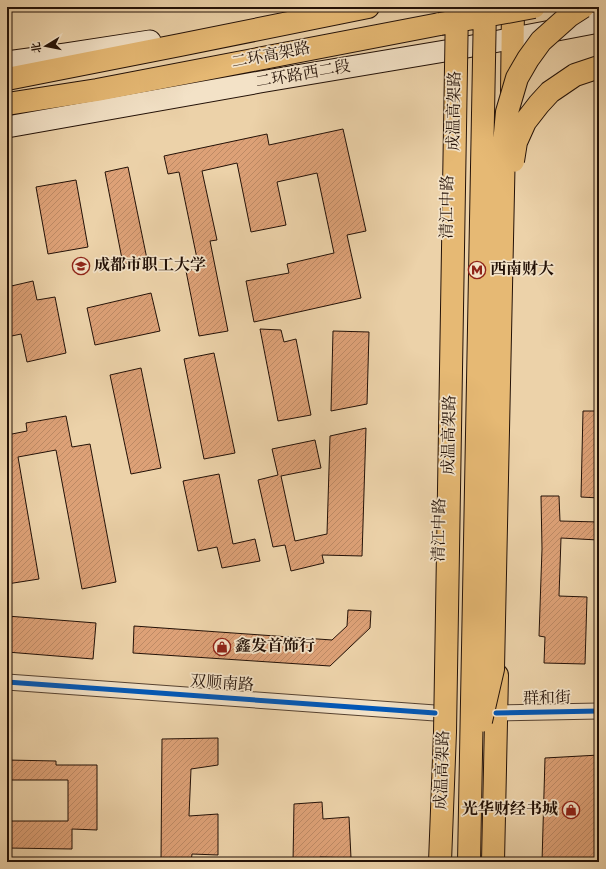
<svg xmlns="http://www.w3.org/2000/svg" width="606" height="869" font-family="'Old Standard TT','Noto Serif SC',serif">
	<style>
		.building { fill: url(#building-hatch); stroke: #231107 }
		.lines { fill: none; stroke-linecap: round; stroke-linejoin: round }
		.minor-casing { stroke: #554130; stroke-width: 17 }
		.secondary-casing { stroke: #231107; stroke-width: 23 }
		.primary-casing { stroke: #231107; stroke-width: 24 }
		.trunk-casing { stroke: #231107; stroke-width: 24 }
		.minor { stroke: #f3e2c7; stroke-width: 15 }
		.secondary { stroke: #f3e2c7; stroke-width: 21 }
		.primary { stroke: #e6b974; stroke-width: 22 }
		.trunk { stroke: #e6b974; stroke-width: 22 }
		.trunk-bridge-casing { stroke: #231107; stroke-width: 24; stroke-linecap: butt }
		.trunk-bridge { stroke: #e6b974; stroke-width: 22 }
		.cycleway-casing { stroke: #f3e2c7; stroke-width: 8 }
		.cycleway { stroke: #0057b8; stroke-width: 5 }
		.labels { text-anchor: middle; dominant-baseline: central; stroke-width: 3.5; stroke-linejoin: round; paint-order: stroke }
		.street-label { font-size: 16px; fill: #231107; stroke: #f3e2c7 }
		.poi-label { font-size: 16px; font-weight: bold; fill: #231107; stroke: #f3e2c7; text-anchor: start }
	</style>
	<defs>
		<pattern id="building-hatch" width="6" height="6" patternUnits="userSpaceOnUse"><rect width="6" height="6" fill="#dda177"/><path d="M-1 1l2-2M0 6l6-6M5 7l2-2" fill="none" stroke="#bd8a65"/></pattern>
	</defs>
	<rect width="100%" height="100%" fill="#ecd2a9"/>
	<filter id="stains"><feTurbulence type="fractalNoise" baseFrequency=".005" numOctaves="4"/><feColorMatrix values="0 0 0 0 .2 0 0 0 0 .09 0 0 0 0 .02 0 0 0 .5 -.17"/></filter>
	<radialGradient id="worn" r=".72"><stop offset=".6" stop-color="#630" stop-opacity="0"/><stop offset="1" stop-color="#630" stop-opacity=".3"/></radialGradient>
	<path class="building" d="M343,129L366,231L347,235L361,298L254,322L246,281L289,273L287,264L334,253L317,173L277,182L286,225L251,232L237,163L202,171L217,240L210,241L228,331L199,336L186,271L199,268L179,172L168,174L164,156L267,134L269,145Z
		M128,167L147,259L123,264L105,172Z
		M76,180L88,247L48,254L36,187Z
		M33,281L37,300L55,297L66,353L27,362L21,334L7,337V287Z
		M151,293L160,331L95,345L87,308Z
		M260,329L281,330L284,342L296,339L311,415L278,421Z
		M333,331L369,332L367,404L331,411Z
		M214,353L235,453L204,459L184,359Z
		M141,368L161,468L131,474L110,375Z
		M583,411H599V498L581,497Z
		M66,416L72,447L90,444L116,582L82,589L56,450L18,457L39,579L7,584V435L27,431L26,423Z
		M366,428L362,556L322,555L324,563L291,571L285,545L273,547L258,480L278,475L272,449L315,440L321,468L281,476L295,541L327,534L330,436Z
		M219,474L233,544L255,539L260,561L222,568L217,547L198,551L183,481Z
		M541,496H559L560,521L599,522L598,540L561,538L559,596L587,597L585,664L544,663L545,637L539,636L542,549Z
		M348,610L371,611L370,628L330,666L133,653L134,626L332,640L347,626Z
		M7,616L96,623L93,659L7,652Z
		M218,738V765L191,769L189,816L218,814V855L192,854L191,862H161L162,739Z
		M599,755V862H542L545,758Z
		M7,760L56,761V765H97V830L72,829V849L7,848V821H68V780H7Z
		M322,802L323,819L349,817L351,858L320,857V862H293L294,804Z"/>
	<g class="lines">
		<defs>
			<path id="minor" d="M7,682L435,713
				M496,713L599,711"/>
			<path id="secondary" d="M7,62L66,54L150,41
				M7,127L260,82L451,50L599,22"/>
			<path id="primary" d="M512,93L513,7
				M493,862L497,675"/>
			<path id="trunk" d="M7,79L180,45L368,7
				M7,104L97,90L440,24"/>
		</defs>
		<use href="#minor" class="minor-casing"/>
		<use href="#secondary" class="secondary-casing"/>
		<use href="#primary" class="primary-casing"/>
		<use href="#trunk" class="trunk-casing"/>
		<use href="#minor" class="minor"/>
		<use href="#secondary" class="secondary"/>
		<use href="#primary" class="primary"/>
		<use href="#trunk" class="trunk"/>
		<defs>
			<path id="trunk-bridge" d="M440,24L534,7
				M513,161L516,142L525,122L539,104L550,92L575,75L599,67
				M481,721L493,669L504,144L507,112L517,78L528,59L541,41L569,16L583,7
				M440,862L445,732L457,7
				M469,862L485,7"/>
		</defs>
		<use href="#trunk-bridge" class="trunk-bridge-casing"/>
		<use href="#trunk-bridge" class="trunk-bridge"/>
		<defs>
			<path id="cycleway" d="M7,682L435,713
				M496,713L599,711"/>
		</defs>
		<use href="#cycleway" class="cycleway-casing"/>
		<use href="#cycleway" class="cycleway"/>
	</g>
	<defs>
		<symbol id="university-ring" viewBox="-11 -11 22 22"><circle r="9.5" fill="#f3e2c7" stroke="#8f2418" stroke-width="1.5"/><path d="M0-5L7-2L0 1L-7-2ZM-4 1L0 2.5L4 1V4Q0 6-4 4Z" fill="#8f2418"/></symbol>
		<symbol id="metro-ring" viewBox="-11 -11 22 22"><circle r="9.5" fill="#f3e2c7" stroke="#8f2418" stroke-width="1.5"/><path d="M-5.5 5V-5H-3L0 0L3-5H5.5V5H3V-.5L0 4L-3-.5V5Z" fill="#8f2418"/></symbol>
		<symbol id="shop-ring" viewBox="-11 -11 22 22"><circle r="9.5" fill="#f3e2c7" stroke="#8f2418" stroke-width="1.5"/><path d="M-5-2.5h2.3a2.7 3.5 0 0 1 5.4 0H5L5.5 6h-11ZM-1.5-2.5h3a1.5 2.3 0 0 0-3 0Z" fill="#8f2418"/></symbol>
	</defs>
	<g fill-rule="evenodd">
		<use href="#university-ring" x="71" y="256" width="20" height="20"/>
		<use href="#metro-ring" x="467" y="260" width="20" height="20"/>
		<use href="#shop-ring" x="212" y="637" width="20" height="20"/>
		<use href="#shop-ring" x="561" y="800" width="20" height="20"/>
	</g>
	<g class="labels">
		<g class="street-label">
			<text transform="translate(271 56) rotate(-11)">二环高架路</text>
			<text transform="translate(303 75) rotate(-10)">二环路西二段</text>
			<text transform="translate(455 111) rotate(-89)">成温高架路</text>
			<text transform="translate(448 207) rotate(-89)">清江中路</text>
			<text transform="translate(450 435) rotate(-89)">成温高架路</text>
			<text transform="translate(440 530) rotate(-89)">清江中路</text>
			<text transform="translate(222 684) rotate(4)">双顺南路</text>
			<text transform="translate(547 699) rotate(-1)">群和街</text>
			<text transform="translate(443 770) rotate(-88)">成温高架路</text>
		</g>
		<g class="poi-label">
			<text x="94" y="266">成都市职工大学</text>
			<text x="490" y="270">西南财大</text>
			<text x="235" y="647">鑫发首饰行</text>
			<text x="558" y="810" text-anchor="end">光华财经书城</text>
		</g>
	</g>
	<rect width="606" height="869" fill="none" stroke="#ecd2a9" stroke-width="24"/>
	<rect x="8" y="8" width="590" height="853" fill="none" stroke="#231107" stroke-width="2"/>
	<rect x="12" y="12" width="582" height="845" fill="none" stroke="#231107"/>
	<g transform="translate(46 46) rotate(260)" stroke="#f3e2c7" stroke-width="3" paint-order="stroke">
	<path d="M0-3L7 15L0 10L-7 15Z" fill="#231107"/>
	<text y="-6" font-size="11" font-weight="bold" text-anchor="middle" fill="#231107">北</text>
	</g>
	<rect width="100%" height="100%" filter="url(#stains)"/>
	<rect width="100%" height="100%" fill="url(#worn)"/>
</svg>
